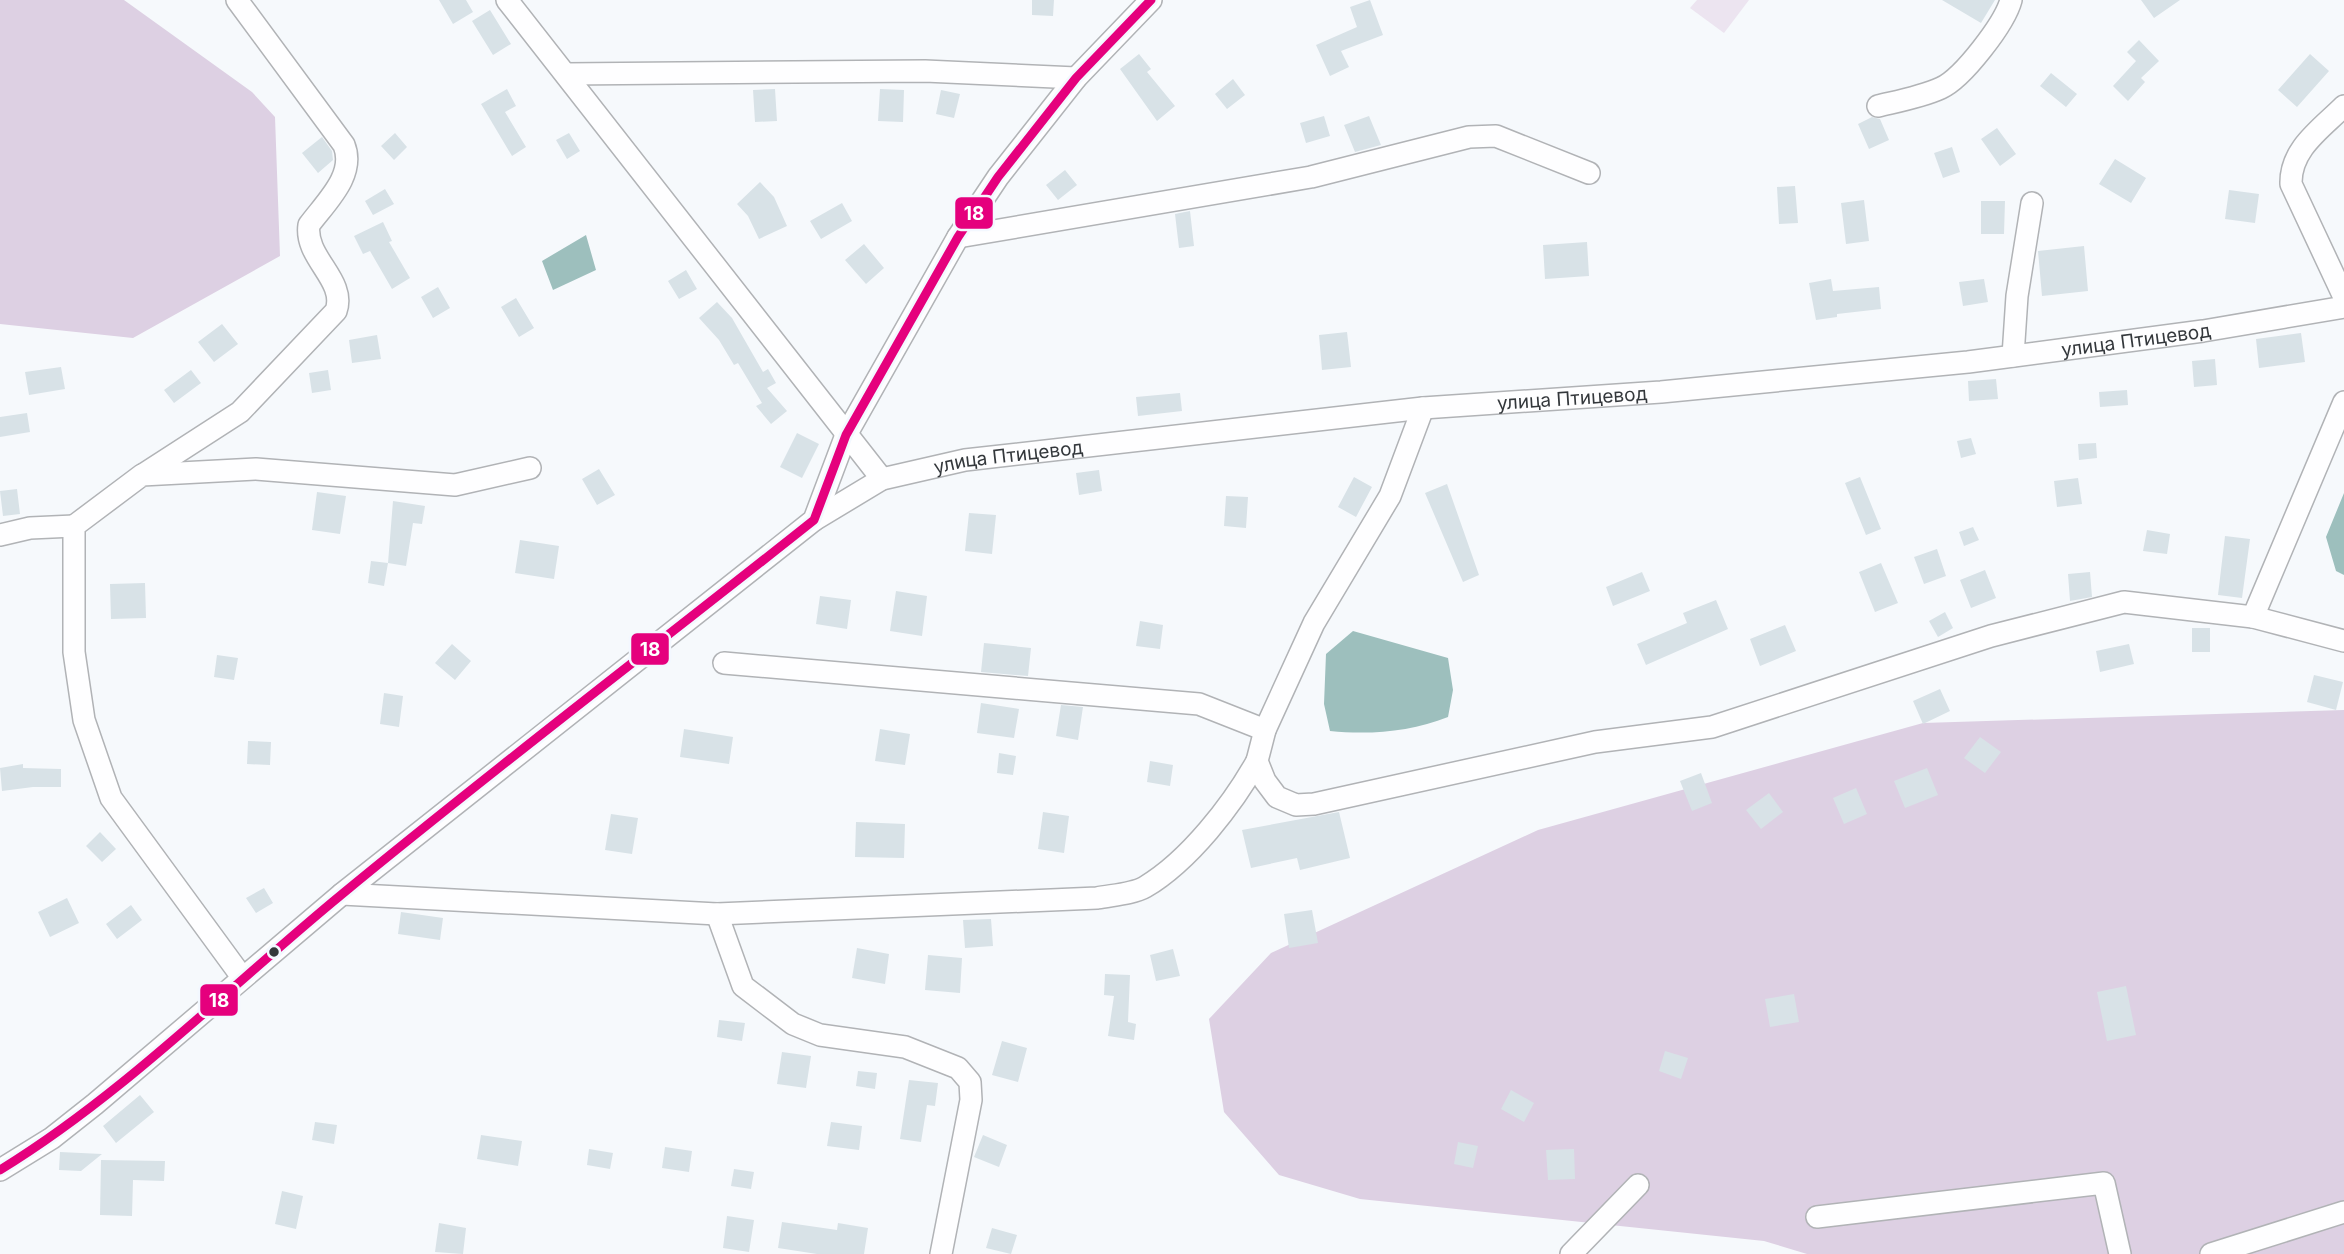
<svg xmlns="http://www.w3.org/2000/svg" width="2344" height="1254" font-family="Inter,sans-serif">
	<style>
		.green { fill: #ece4f0 }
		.forest { fill: #ddd0e3 }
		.water { fill: #9dbfbd }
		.building { fill: #d8e2e7 }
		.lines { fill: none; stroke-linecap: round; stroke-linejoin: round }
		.minor-casing { stroke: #b1b3b6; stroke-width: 24 }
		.minor { stroke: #fefeff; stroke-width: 21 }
		.bus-1-casing { stroke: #f3f8ff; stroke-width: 14 }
		.bus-1 { stroke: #e5007d; stroke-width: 9 }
		.bus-dot { fill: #34383c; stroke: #f3f8ff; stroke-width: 2.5 }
		.labels { text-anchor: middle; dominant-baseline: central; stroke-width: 6; stroke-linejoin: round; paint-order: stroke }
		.street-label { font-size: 19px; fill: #34383c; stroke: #f3f8ff }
		.line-badge { stroke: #f3f8ff; stroke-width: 2.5 }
		.badge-label { font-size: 19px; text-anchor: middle; font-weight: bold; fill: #fff }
	</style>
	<rect width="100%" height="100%" fill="#f6f9fc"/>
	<path class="green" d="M1697,0H1749L1724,33L1690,8Z"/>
	<path class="forest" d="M0,0H124L252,92L275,117L280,256L133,338L0,324Z
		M2344,710V1254H1807L1764,1241L1360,1199L1279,1175L1224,1112L1209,1019L1271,953L1538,830L1923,723Z"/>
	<path class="water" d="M586,235L596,270L553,290L542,261Z
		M2344,493V575L2336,571L2326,537Z
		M1353,631L1448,658L1453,690L1448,717C1411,732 1369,735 1330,731L1324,704L1326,654Z"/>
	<path class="building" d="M439,0H466L473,12L453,24Z
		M1032,0H1054L1053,16L1032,15Z
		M1370,0L1383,35L1341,51L1349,67L1330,76L1316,45L1357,27L1350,7Z
		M1942,0H1995L1981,23Z
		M2141,0H2180L2154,18Z
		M490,10L511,44L493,55L472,21Z
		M2139,40L2159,61L2141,78L2145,82L2128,101L2113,86L2136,61L2127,52Z
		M1139,54L1151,69L1147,72L1175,106L1157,121L1120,69Z
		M2310,54L2329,71L2297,107L2278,90Z
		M2051,73L2077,94L2066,107L2040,86Z
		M1233,79L1245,95L1227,109L1215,94Z
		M507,89L516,106L505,112L526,147L512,156L481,104Z
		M775,89L777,121L755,122L753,90Z
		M880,89L904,90L903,122L878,121Z
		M941,90L960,94L954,118L936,114Z
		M1324,116L1330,136L1306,143L1300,123Z
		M1369,116L1381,145L1355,152L1344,125Z
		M1872,117L1880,119L1889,140L1869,149L1858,124Z
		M1997,128L2016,154L2000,166L1981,139Z
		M395,133L407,147L394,160L381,146Z
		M569,133L580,151L567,159L556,140Z
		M322,137L332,151L333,160L318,173L302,153Z
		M1952,147L1960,172L1943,178L1934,153Z
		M2115,159L2146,178L2131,203L2099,184Z
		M1065,170L1077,185L1058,200L1046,185Z
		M760,182L774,197L787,226L759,239L748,216L737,204Z
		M1795,186L1798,223L1779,224L1777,187Z
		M385,189L394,204L373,215L365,201Z
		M2229,190L2259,194L2255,223L2225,219Z
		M1864,200L1869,241L1846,244L1841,203Z
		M1981,201H2005L2004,234H1981Z
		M842,203L852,221L821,239L810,221Z
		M1190,211L1194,246L1179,248L1175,214Z
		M383,222L392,241L389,242L410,278L392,289L370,251L363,254L354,236Z
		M1587,242L1589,276L1545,279L1543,245Z
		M864,244L884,268L866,284L845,260Z
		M2084,246L2088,291L2042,296L2038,251Z
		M686,270L697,289L679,299L668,281Z
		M1831,279L1833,291L1879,287L1881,309L1837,314V317L1816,320L1809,283Z
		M1984,279L1988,302L1963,306L1959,282Z
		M438,287L450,308L433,318L421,297Z
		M516,298L534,328L519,337L501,307Z
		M717,302L732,318L763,372L768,369L776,383L767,388L787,411L771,424L756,406L762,403L738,363L734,365L719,340L699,318Z
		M222,324L238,344L214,362L198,342Z
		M1347,332L1351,367L1322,370L1319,335Z
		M2301,333L2305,362L2259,368L2256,339Z
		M377,335L381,359L352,363L349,340Z
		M2215,359L2217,385L2194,387L2192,361Z
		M61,367L65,389L29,395L25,372Z
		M191,370L201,383L174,403L164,390Z
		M328,370L331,390L312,393L309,373Z
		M1996,379L1998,399L1969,401L1968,381Z
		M2127,390L2128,405L2100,407L2099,392Z
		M1180,393L1182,411L1138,416L1136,397Z
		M27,413L30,432L0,437V417Z
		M797,433L819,444L802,478L780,467Z
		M1971,438L1976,454L1961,458L1957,441Z
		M2096,443L2097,458L2079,460L2078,444Z
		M599,469L615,495L597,505L582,479Z
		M1099,470L1102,491L1079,495L1076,473Z
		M1354,477L1372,487L1356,517L1338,507Z
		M1860,477L1881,529L1866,535L1845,483Z
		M2078,478L2082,504L2057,507L2054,481Z
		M1447,484L1479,575L1463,582L1425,493Z
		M17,489L20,514L3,516L0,491Z
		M317,492L346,496L340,534L312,530Z
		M1226,496L1248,497L1246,528L1224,526Z
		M393,501L425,506L422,524L413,523L406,566L388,563Z
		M969,513L996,515L992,554L965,551Z
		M1973,527L1979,540L1964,546L1959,532Z
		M2147,530L2170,534L2167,554L2143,551Z
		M2225,536L2250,539L2242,598L2218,595Z
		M520,540L559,546L554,579L515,573Z
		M1937,549L1946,576L1924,584L1914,557Z
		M371,561L388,563L384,586L368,583Z
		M1881,563L1898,603L1875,612L1859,572Z
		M1985,570L1996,598L1971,608L1960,580Z
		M1642,572L1650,591L1613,606L1606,587Z
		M2090,572L2092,597L2070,601L2068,574Z
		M145,583L146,618L111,619L110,584Z
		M896,591L927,596L922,636L890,631Z
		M820,596L851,600L847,629L816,624Z
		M1716,600L1728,629L1646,665L1637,644L1687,623L1683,613Z
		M1945,612L1953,628L1938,637L1929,621Z
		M1140,621L1163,625L1160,649L1136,646Z
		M1785,625L1796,651L1760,666L1750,639Z
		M2192,628H2210V652H2192Z
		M984,643L1031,648L1028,676L981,672Z
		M452,644L471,661L455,680L435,663Z
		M2129,644L2134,664L2100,672L2096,651Z
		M217,655L238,658L234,680L214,677Z
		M2314,675L2343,682L2336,710L2307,702Z
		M1940,689L1950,711L1923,724L1913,701Z
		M384,693L403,696L399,727L380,724Z
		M981,703L1019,709L1014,738L977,733Z
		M1061,705L1083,707L1078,740L1056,736Z
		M684,729L733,737L729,764L680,757Z
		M880,729L910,734L905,765L875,761Z
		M1980,737L2001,752L1985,773L1964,758Z
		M248,741L271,742L270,765L247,764Z
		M999,753L1016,756L1013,775L997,773Z
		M1150,761L1173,765L1170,786L1147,782Z
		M23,764V768L61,769V787H33L2,791L0,768Z
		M1927,768L1938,795L1905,808L1894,781Z
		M1701,773L1712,803L1692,811L1680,781Z
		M1856,788L1867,814L1844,824L1833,798Z
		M1769,793L1783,812L1761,829L1746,810Z
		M1043,812L1069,816L1064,853L1038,849Z
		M1339,812L1350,858L1300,870L1297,858L1251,868L1242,830Z
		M611,814L638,818L632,854L605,850Z
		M856,822L905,824L904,858L855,857Z
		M100,832L116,849L102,862L86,846Z
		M264,888L273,903L256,913L246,898Z
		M67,898L79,923L50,937L38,912Z
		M131,905L142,920L117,939L106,924Z
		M1312,910L1318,943L1289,948L1284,914Z
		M401,912L443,918L440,940L398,934Z
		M991,919L993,946L965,948L963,920Z
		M857,948L889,954L885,984L852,978Z
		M1173,949L1180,976L1156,981L1150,955Z
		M928,955L962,958L960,993L925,990Z
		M1105,974L1130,975L1128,1022L1136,1024L1134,1040L1108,1036L1114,996L1104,995Z
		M2126,986L2136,1035L2107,1041L2097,992Z
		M1794,994L1799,1022L1770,1027L1765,999Z
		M719,1020L745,1023L742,1041L717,1037Z
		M1002,1041L1027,1048L1018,1082L992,1075Z
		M1665,1051L1688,1058L1681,1079L1659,1071Z
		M782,1052L811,1056L806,1088L777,1084Z
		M858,1071L877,1073L875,1089L856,1086Z
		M909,1080L938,1083L935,1106L927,1105L921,1142L900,1139Z
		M1511,1090L1534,1103L1524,1122L1501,1109Z
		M140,1095L154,1112L116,1143L103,1126Z
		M315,1122L337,1125L334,1144L312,1140Z
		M831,1122L862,1126L859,1150L827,1146Z
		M481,1135L522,1141L518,1166L477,1159Z
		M983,1135L1007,1145L999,1167L974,1157Z
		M1458,1142L1478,1146L1473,1168L1454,1164Z
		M665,1147L692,1151L689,1172L662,1168Z
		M589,1149L613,1153L610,1169L587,1165Z
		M1574,1149L1575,1179L1548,1180L1546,1150Z
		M60,1152L102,1154L81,1171L59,1170Z
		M101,1160L165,1161L164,1181L133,1180L132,1216L100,1215Z
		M734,1169L754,1172L751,1189L731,1186Z
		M282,1191L303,1196L296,1229L275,1224Z
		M727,1216L754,1220L749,1252L723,1248Z
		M782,1222L837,1230L838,1223L868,1228L864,1254H817L778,1248Z
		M439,1223L466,1228L463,1254L435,1252Z
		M992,1228L1017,1235L1011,1254L986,1248Z"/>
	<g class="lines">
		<defs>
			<g id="minor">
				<path d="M507,0L882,479"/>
				<path d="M566,74L925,71L1076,78"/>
				<path d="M1878,106C1899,101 1921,97 1941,88C1963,78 2005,23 2011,0"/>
				<path d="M2344,106C2321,129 2290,149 2291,184L2344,297"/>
				<path d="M958,237L1311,177L1469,137L1496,136L1589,173"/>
				<path d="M2013,356L2017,296L2032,203"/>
				<path d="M1423,408L1390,496L1314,623L1265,730L1257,761L1265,781L1277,797L1296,805L1314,804L1595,742L1712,727L1991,636L2124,602L2253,617L2344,641"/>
				<path d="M144,474L240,412L336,311C347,280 304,258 309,225C326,202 356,175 344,145L237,0"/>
				<path id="s1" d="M814,520L882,479L965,460L1423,408L1661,392L1968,362L2203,331L2344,307"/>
				<path d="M0,535L30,528L74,526"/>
				<path d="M2253,617L2344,402"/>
				<path d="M724,663L1199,704L1265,730"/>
				<path d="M342,894L717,914L1097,898C1112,895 1133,894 1145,887C1189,861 1233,804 1257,761"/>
				<path d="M717,914L743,986L793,1024L820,1035L905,1047L958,1068L970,1082L971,1100L941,1254"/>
				<path d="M242,977L111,798L84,720L74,652V526L142,475L256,469L455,485L530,468"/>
				<path d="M0,1170L52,1138L95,1104L342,894L814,520L846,435L958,237L998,177L1076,78L1151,0"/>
				<path d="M1817,1217L2104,1183L2120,1254"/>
				<path d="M1571,1254L1638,1185"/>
				<path d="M2211,1254L2344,1212"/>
			</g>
		</defs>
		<use href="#minor" class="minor-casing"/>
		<use href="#minor" class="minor"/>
		<defs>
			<path id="bus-1" d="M0,1170C124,1094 229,987 341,895C496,767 657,645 814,520L846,435L958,237L998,177L1076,78L1151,0"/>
		</defs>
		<use href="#bus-1" class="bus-1-casing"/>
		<use href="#bus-1" class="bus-1"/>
	</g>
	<circle class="bus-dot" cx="274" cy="952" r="6"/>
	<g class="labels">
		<g class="street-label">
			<text stroke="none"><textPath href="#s1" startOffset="1342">улица Птицевод</textPath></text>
			<text stroke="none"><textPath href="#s1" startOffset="775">улица Птицевод</textPath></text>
			<text stroke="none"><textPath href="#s1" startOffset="208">улица Птицевод</textPath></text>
		</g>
	</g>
	<g class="line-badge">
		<rect x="954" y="196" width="40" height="34" rx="7" fill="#e5007d"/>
		<rect x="630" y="632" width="40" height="34" rx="7" fill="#e5007d"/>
		<rect x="199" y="983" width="40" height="34" rx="7" fill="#e5007d"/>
	</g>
	<g class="badge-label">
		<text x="974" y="220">18</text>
		<text x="650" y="656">18</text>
		<text x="219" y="1007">18</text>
	</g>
</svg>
